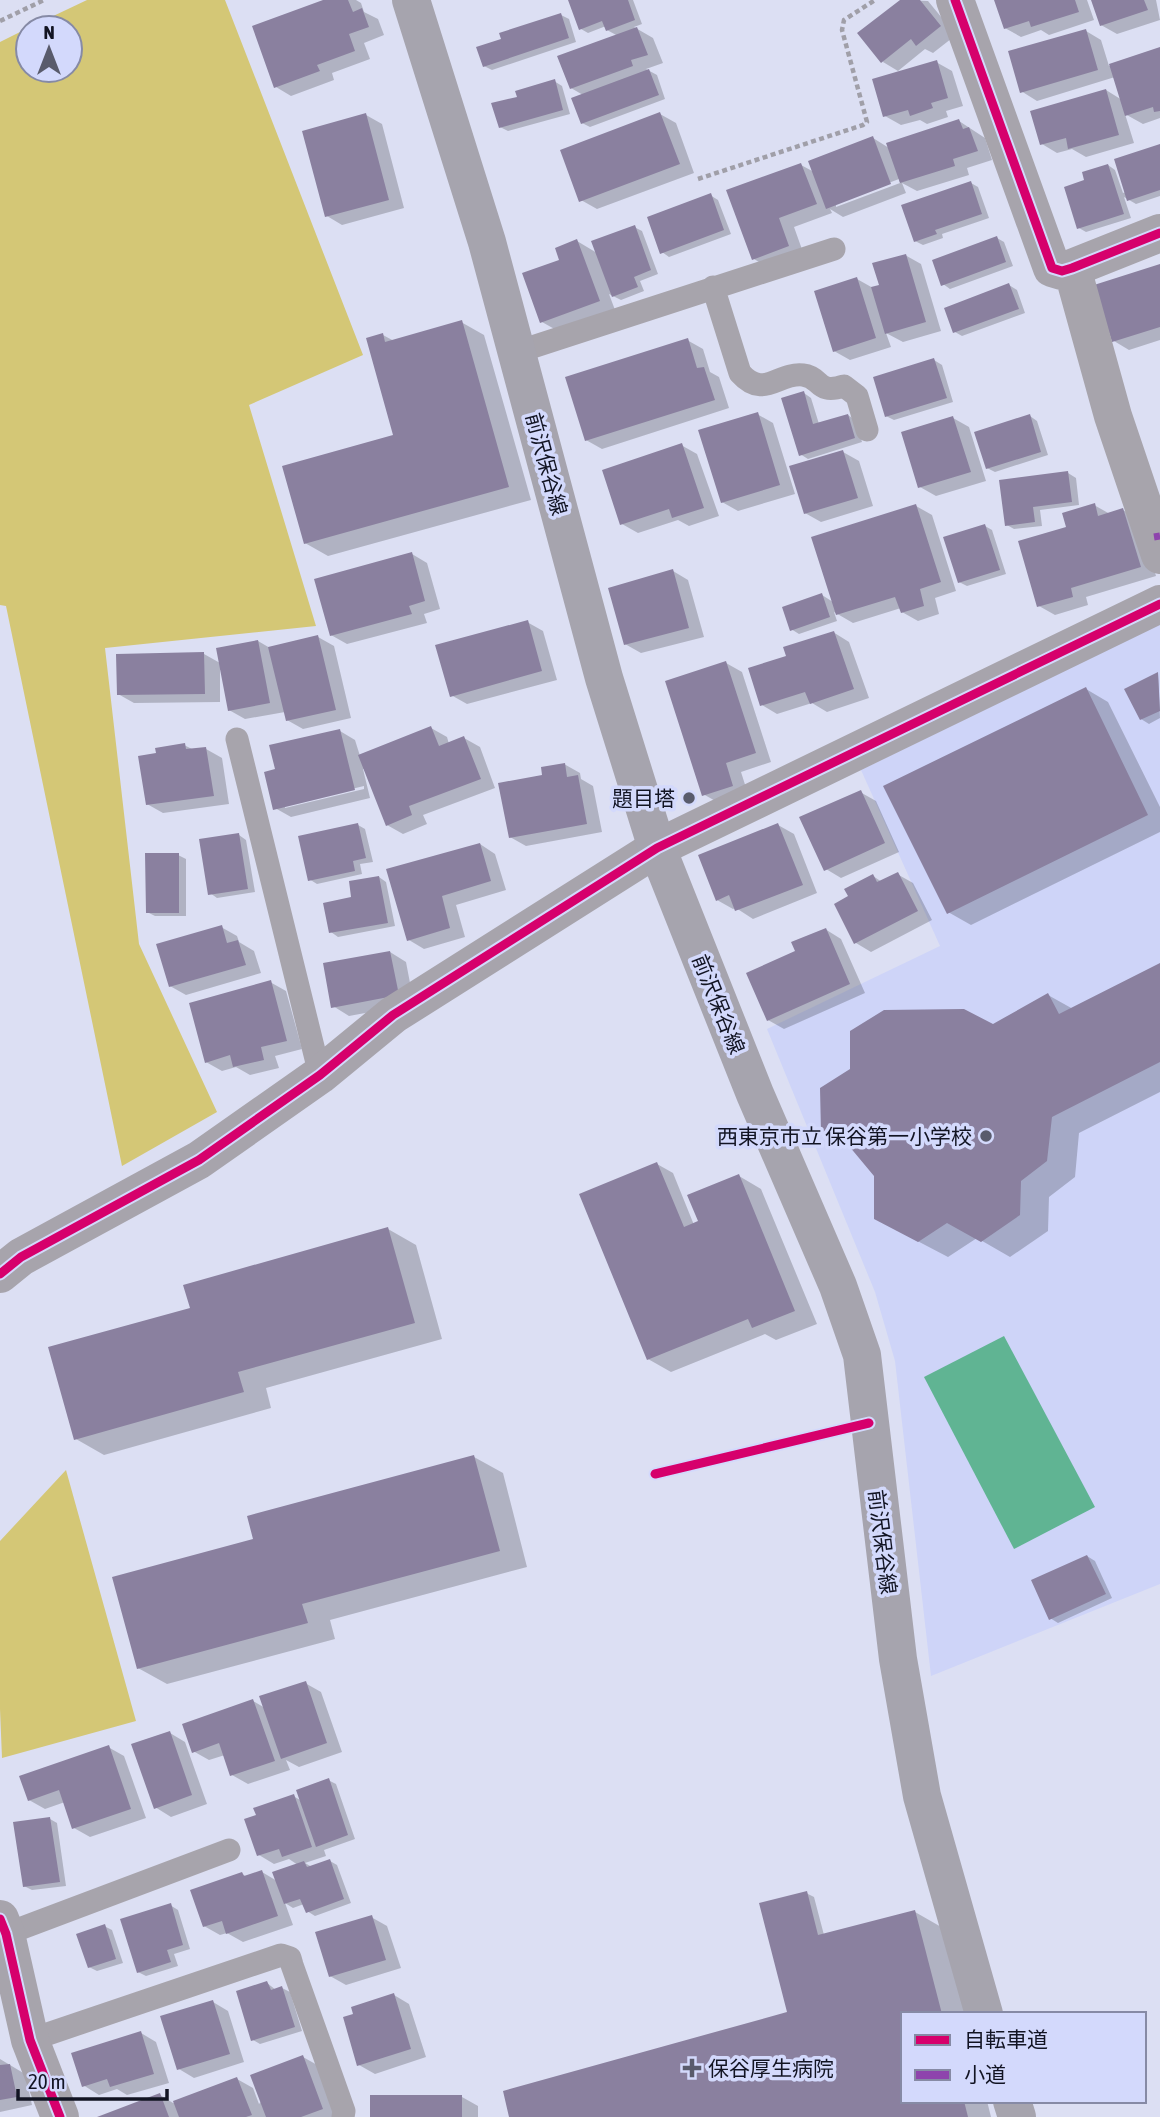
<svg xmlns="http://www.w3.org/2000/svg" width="1160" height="2117" font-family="'Asap Condensed','Noto Sans JP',sans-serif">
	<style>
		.built { fill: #ced4f8 }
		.green { fill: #d4c776 }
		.water { fill: #60b493 }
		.shadow { fill: #0003; fill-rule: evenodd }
		.building { fill: #8a809f }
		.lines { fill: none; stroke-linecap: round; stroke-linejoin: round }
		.path { stroke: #a09fa8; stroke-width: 4.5; stroke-dasharray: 5 3.5; stroke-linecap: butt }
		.service { stroke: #a7a4ac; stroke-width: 23 }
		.minor { stroke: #a7a4ac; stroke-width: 38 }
		.secondary { stroke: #a6a4ae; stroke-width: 38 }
		.quiet { stroke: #8e44ad; stroke-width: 7; stroke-dasharray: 14 7; stroke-linecap: butt }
		.cycleway-casing { stroke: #d3d9fc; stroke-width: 13 }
		.cycleway { stroke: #d6006c; stroke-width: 9 }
		.poi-dot { fill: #595b6c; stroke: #d3d9fc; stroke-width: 2.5 }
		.labels { text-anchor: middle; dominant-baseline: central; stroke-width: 7; stroke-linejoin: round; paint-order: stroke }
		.street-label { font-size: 21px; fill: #121423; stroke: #d3d9fc }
		.poi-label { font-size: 21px; fill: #121423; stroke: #d3d9fc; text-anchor: end }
	</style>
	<rect width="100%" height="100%" fill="#dcdff3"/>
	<path class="built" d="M1160,624V1584L931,1676L895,1361L875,1292L767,1029L940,946L861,770Z"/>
	<path class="green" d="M87,0H225L363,355L249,405L316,626L105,648L139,944L217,1112L122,1166L6,606L0,605V42L28,28V70H70V28H28Z
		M66,1470L136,1721L2,1758L0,1709V1541Z"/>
	<path class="water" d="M1004,1336L1095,1507L1014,1549L924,1377Z"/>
	<path class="shadow" d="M328,0H356L361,3L364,12L378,19L384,35L364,43L370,59L332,73L334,80L291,96L276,87Z
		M570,0H633L642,24L634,27L653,38L663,63L646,69L657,75L665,99L590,127L582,123L583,95L571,88L618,36L607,30L606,26L588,33L581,29Z
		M903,0L928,1L956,35L933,53L925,49L898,71L883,62Z
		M996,0H1087L1094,20L1049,35L1041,30L1021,37L1005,28Z
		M1093,0H1156L1160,20L1117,34L1101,25Z
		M561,15L569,19L576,42L492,70L484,66Z
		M1086,31L1101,40L1109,66L1160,49V118L1143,124L1125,114L1134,143L1086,157L1072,149L1057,153L1042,144L1106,90L1122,100L1115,77L1037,101L1021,91Z
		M936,62L952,71L963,106L946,111L948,117L927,124L920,120L901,125L885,116Z
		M554,81L562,86L570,114L508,131L500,127L519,98Z
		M660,114L676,123L694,173L597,209L581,200Z
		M366,115L382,124L404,208L342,225L327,216Z
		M959,121L985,138L992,160L967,168L969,175L917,191L902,183L906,193L843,217L830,209L832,213L794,227L804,255L769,268L754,259L801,165L814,172L873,138L889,148ZM899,179L900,183L836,207V203Z
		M1160,146V196L1136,204L1124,197L1131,218L1086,232L1079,228L1087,181L1108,165L1115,170L1123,193L1126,192Z
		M971,183L978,187L989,218L942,234L943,238L923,245L915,241Z
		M710,195L718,200L731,234L669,257L662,252Z
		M634,227L642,231L658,274L640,281L644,291L621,300L609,294L615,310L558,331L542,322L577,241L597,253Z
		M997,238L1004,242L1013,266L950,289L943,284Z
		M905,255L921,264L941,331L903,342L886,333L891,347L850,360L834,351L857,279L873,288L881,286Z
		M1160,265V340L1129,350L1114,341Z
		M1009,285L1017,290L1025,313L962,336L955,332Z
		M461,322L484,335L531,500L328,556L305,543L395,436L383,335L394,341Z
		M687,340L703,349L710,372L719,377L729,408L602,449L586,440Z
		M934,360L942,365L953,402L894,420L886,416Z
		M804,393L811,398L819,424L848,415L855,420L862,442L808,459L800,454Z
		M757,414L773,423L795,494L738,511L722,502Z
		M1030,416L1037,421L1048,455L995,472L987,468Z
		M953,418L969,427L986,481L936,496L920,487Z
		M681,445L697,454L719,516L689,526L678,520L638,533L622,524Z
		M843,452L859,461L873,506L821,522L805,513Z
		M1068,473L1076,478L1079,505L1040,510L1042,526L1014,529L1007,525Z
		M1094,505L1110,514L1123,510L1139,519L1156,576L1086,597L1088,605L1055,615L1039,606L1068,529Z
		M916,506L932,515L956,591L935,598L939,614L918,621L902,612L901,608L853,623L834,612L837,621L799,634L791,629L822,595L833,602Z
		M985,526L992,530L1006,574L967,586L959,582Z
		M412,554L427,563L440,609L424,614L427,623L347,644L331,635Z
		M673,571L688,580L704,637L641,653L625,644Z
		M527,622L543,631L557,680L467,704L451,695Z
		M833,632L849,642L869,698L827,712L812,703L777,714L762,705L788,657Z
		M318,637L334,646L351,718L303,729L287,720L285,712L245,719L229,710L221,670H220V702L134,703L118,694L204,654L220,663L258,641L270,648Z
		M726,663L742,672L771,762L741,772L748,794L719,803L703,794Z
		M1158,674L1160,718L1149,724L1141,719L1126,690Z
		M1086,689L1108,702L1160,807V832L971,925L948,912Z
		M431,728L447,737L449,744L464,738L480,747L495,788L423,815L427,824L403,834L387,825L365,769H363L370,798L291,817L275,808L277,770L340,731L355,740L360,756ZM364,786V789L285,808V805Z
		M184,745L194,750L206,749L222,758L229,804L163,813L147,804L158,755Z
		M564,764L580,773L581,779L593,786L602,832L526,846L510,837L544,776Z
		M860,792L876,801L899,852L841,878L826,869Z
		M358,825L365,829L373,862L360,864L362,874L317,884L309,879Z
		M778,825L794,834L817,893L753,919L736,908L733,909L717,900Z
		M239,835L246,840L255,892L217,898L210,893Z
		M480,844L495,854L506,890L456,905L465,937L424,949L409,940Z
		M178,855L186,859V916H155L147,912Z
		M897,874L913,883L932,920L871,952L856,943L850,897L873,876L882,882Z
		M379,877L386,882L395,926L338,937L331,932L353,898Z
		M221,927L237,936L239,942L254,951L261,973L186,995L170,986Z
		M825,929L841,939L865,993L784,1029L768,1020L798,952Z
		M390,952L406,962L414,1004L349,1016L333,1006Z
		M1160,965V1092L1079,1133L1075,1177L1049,1197L1048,1231L1010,1257L977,1238L948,1257L904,1234L876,1175L855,1150L823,1132L993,1026L1048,995L1073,1009Z
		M270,982L286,991L302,1049L275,1056L279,1068L250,1075L236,1067L222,1071L206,1062Z
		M657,1164L673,1173L694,1225L700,1222L739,1176L761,1189L817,1324L776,1340L765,1334L671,1372L648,1359Z
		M388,1229L416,1245L442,1339L266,1388L271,1408L104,1455L76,1439L192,1309Z
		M474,1457L503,1473L527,1567L330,1620L335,1639L167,1684L138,1668L255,1540Z
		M1087,1556L1095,1561L1112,1598L1058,1623L1050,1618Z
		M305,1683L321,1692L342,1752L299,1767L286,1760L290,1770L248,1784L232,1775L225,1755L209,1760L193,1751L253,1701L265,1708Z
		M170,1733L185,1742L207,1804L171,1817L155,1807Z
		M108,1747L124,1756L146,1818L90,1837L74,1828L65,1802L45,1809L29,1800Z
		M328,1780L336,1784L355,1839L324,1850L326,1856L305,1863L312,1867L330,1861L337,1865L351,1903L315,1916L307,1911L304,1904L293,1908L285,1903L293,1925L243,1942L227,1933L220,1935L204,1926L242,1874L247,1877L262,1872L277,1881L298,1865L289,1859L274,1864L259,1855L293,1796L302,1801Z
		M50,1819L57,1823L66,1886L32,1890L24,1886Z
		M806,1893L814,1897L824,1935L915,1912L943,1928L965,2014H903V2101H987L991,2117H511L789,2014Z
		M170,1905L178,1910L190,1949L174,1954L178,1966L146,1976L138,1972Z
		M371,1917L387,1926L401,1968L346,1985L330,1976Z
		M104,1926L112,1930L123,1963L97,1971L89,1967Z
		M267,1983L276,1990L282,1988L290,1992L302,2031L260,2044L253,2040Z
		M394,1995L409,2004L426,2057L375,2074L359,2065Z
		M213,2002L228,2011L244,2062L194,2078L179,2069Z
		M141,2033L156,2042L169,2083L127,2095L117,2089L99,2095L83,2085Z
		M303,2057L319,2066L338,2117H102L160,2095L173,2103L237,2079L253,2088L259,2104Z
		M0,2059L25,2074L32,2105L0,2112Z
		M462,2097L478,2106V2117H371Z"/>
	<path class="building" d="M323,0H348L353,12L362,8L369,27L349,34L355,51L317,65L320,71L274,88L252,26Z
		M568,0H628L635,20L606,31L602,21L579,30Z
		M900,0H920L941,26L916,46L911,39L881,63L857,33Z
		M994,0H1075L1079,12L1031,27L1029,21L1004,29Z
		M1091,0H1144L1148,10L1100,26Z
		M561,13L569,38L483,67L476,47L501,39L499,33Z
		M637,27L648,55L631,60L633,66L570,89L557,56Z
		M1086,29L1098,70L1020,93L1008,51Z
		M1160,47V111L1154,112L1153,107L1125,116L1109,64Z
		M937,60L948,98L931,103L933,108L910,116L908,110L883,117L872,79Z
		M649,69L659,95L581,124L571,98Z
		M555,79L563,110L499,128L491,103L517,97L515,91Z
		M1106,89L1119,135L1068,149L1066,138L1040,145L1030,111Z
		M660,112L680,164L579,202L560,150Z
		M366,113L389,200L325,217L302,131Z
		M959,119L963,129L969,127L978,151L953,159L955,166L900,183L886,143Z
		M873,136L891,184L826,209L808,161Z
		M1160,144V190L1127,201L1114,159Z
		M801,163L817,204L779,218L789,246L752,260L726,190Z
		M1108,164L1124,214L1077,229L1064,187L1084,180L1082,172Z
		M971,181L982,214L935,230L937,234L914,242L901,205Z
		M711,193L724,230L660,254L647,217Z
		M635,225L651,270L634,277L638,287L612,297L591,241Z
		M997,236L1006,262L941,286L932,260Z
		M577,239L600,301L540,323L522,273L559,260L555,248Z
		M906,254L926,322L885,334L871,287L879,285L872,263Z
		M1160,264V327L1112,342L1094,285Z
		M857,277L876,338L833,352L814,291Z
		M1009,283L1019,309L953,333L944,308Z
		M462,320L509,487L304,544L282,466L393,435L366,338L383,333L385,342Z
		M688,338L697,368L704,367L715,400L585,441L565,377Z
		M934,358L947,398L885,417L873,377Z
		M804,391L813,424L848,414L855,438L799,456L781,398Z
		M758,412L780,485L721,503L698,430Z
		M1030,414L1041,452L986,469L974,432Z
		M953,416L971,472L918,488L901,432Z
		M682,443L704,508L672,518L669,509L620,525L602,470Z
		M843,450L858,498L804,514L789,466Z
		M1068,471L1072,502L1033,507L1035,522L1005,526L999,480Z
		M1095,503L1098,516L1123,508L1141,567L1071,588L1073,597L1037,607L1018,541L1066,527L1062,513Z
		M916,504L941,582L920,589L924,606L901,613L895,597L836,615L811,537Z
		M985,524L1000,570L958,583L943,537Z
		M412,552L425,601L409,606L412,614L330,636L314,579Z
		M673,569L689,628L624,645L608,588Z
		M822,593L830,617L790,631L782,607Z
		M528,620L542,671L450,697L435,645Z
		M834,631L854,689L810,704L805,692L760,706L748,668L786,656L783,647Z
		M318,635L336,710L286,721L268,647Z
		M258,640L270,703L228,711L216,648Z
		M204,652L205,694L117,695L116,654Z
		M726,661L756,753L726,763L733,786L702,796L665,681Z
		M1158,672L1160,711L1140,720L1124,689Z
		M1086,687L1148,815L947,914L883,786Z
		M431,726L439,746L464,736L481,779L409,806L412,815L386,826L358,755Z
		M340,729L355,790L273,810L264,772L275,769L269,745Z
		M185,743L186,749L206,747L214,796L146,805L138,756L156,753L155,748Z
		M565,763L567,777L578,775L587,824L509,838L498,783L542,775L541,767Z
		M861,790L885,843L824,871L799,817Z
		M358,823L366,858L353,861L355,871L308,881L298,836Z
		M778,823L803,885L735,911L729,895L716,901L698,855Z
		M239,833L248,889L208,895L199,839Z
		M480,843L491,881L442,896L450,928L407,941L386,869Z
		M145,853H179V913H146Z
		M898,872L918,911L854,944L834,904L848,896L844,889L873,874L877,882Z
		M379,876L388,923L329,933L323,903L351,897L349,881Z
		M222,925L227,943L238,940L246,965L169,987L156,944Z
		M826,928L850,984L767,1021L746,973L795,951L791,942Z
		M390,951L399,995L331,1008L323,963Z
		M1160,963V1062L1052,1117L1047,1161L1021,1181L1020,1215L981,1242L947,1223L918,1242L874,1219V1176L849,1146L821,1133L820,1088L850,1069V1031L884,1010L964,1009L993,1024L1048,993L1059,1014Z
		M271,980L287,1041L261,1047L264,1060L233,1067L230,1055L205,1063L189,1003Z
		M657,1162L684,1227L698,1221L687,1195L739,1174L795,1311L752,1328L748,1319L647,1360L579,1194Z
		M388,1227L415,1323L238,1372L244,1392L74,1440L48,1347L190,1308L183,1285Z
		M474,1455L500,1551L302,1604L308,1623L137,1669L112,1577L253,1539L247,1516Z
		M1087,1555L1106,1594L1049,1620L1031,1580Z
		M306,1681L327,1743L281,1759L259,1696Z
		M253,1699L275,1761L230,1776L219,1743L192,1753L182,1724Z
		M170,1731L192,1795L154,1809L131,1744Z
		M109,1745L131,1809L72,1829L59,1790L28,1801L19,1776Z
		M329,1778L348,1835L316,1847L296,1790Z
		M294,1794L312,1847L282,1857L279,1849L257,1856L244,1819L256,1815L253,1808Z
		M50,1817L60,1882L23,1887L13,1822Z
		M330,1859L344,1899L306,1913L300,1899L284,1904L272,1872L304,1861L307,1867Z
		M262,1870L278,1916L226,1934L222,1921L203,1927L190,1890L242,1872L244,1876Z
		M807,1891L818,1935L915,1910L942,2014H903V2101H964L968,2117H509L503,2091L787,2012L759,1903Z
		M171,1903L183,1945L167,1950L171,1962L137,1973L120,1919Z
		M372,1915L386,1960L329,1977L315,1932Z
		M105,1924L116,1959L88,1968L76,1934Z
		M267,1981L271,1990L282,1986L295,2027L251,2041L236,1991Z
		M394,1993L411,2049L357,2066L343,2017L353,2014L351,2007Z
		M213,2000L230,2054L177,2070L160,2016Z
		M141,2031L154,2074L110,2087L107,2079L82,2087L71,2053Z
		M303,2055L323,2109L301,2117H266L250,2075Z
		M10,2064L17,2097L0,2100V2065Z
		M237,2077L252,2115L246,2117H179L173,2101Z
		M160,2093L169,2117H97Z
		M370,2095H462V2117H370Z"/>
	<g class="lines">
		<path class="path" d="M0,21L44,0
			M698,179L863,125L867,122L842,30L844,20L875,0"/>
		<path class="service" d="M713,287L740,373C764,400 778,372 803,375C822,377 816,395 844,386L857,396L867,430
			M517,352L834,249
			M237,739L320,1075
			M6,1934L229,1850
			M30,2040L281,1955L290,1958L292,1965L344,2111L343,2117"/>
		<path class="minor" d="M955,0L1052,268L1062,271L1072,268L1160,233
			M1072,268L1113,416L1160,555
			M0,1274L21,1257L199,1160L320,1075L393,1015L657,848L1160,604
			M0,1919L6,1934L30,2040L60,2117"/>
		<path class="secondary" d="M411,0L487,242L604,678L657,848L755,1094L838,1286L862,1355L898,1659L922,1796L984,2014
			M1012,2101L1017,2117"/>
		<path class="quiet" d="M1154,537L1160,536"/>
		<defs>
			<path id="cycleway" d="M955,0L1052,268L1062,271L1072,268L1160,233
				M0,1274L21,1257L199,1160L320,1075L393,1015L657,848L1160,604
				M655,1474L869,1423
				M0,1919L6,1934L30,2040L60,2117"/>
		</defs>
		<use href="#cycleway" class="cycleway-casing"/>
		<use href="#cycleway" class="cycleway"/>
	</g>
	<g class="poi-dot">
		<circle cx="689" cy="798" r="7"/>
		<circle cx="986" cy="1136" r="7"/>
		<path d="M688.5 2057.5h7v7h7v7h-7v7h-7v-7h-7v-7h7z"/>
	</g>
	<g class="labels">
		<g class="street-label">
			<text transform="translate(547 464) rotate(75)">前沢保谷線</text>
			<text transform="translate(719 1004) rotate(68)">前沢保谷線</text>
			<text transform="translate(883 1542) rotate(83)">前沢保谷線</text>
		</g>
		<g class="poi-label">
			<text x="675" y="798">題目塔</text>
			<text x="972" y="1136">西東京市立 保谷第一小学校</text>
			<text x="708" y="2068" text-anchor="start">保谷厚生病院</text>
		</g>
	</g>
	<rect x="901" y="2012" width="245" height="91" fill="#d3d9fc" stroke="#868aa5" stroke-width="2"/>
	<rect x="915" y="2035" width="35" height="10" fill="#d6006c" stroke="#868aa5" stroke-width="2"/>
	<text x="964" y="2047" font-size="21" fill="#121423">自転車道</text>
	<rect x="915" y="2070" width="35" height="10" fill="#8e44ad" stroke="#868aa5" stroke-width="2"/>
	<text x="964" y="2082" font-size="21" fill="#121423">小道</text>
	<g transform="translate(49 49)"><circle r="33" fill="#d3d9fc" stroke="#868aa5" stroke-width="2"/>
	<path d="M0-5L12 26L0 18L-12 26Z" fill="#595b6c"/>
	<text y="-10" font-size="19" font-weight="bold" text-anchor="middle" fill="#121423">N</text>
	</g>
	<path d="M18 2089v10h149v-10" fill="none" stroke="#121423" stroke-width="3.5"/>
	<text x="28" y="2089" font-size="21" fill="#121423" stroke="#d3d9fc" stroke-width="5" paint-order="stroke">20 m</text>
</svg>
